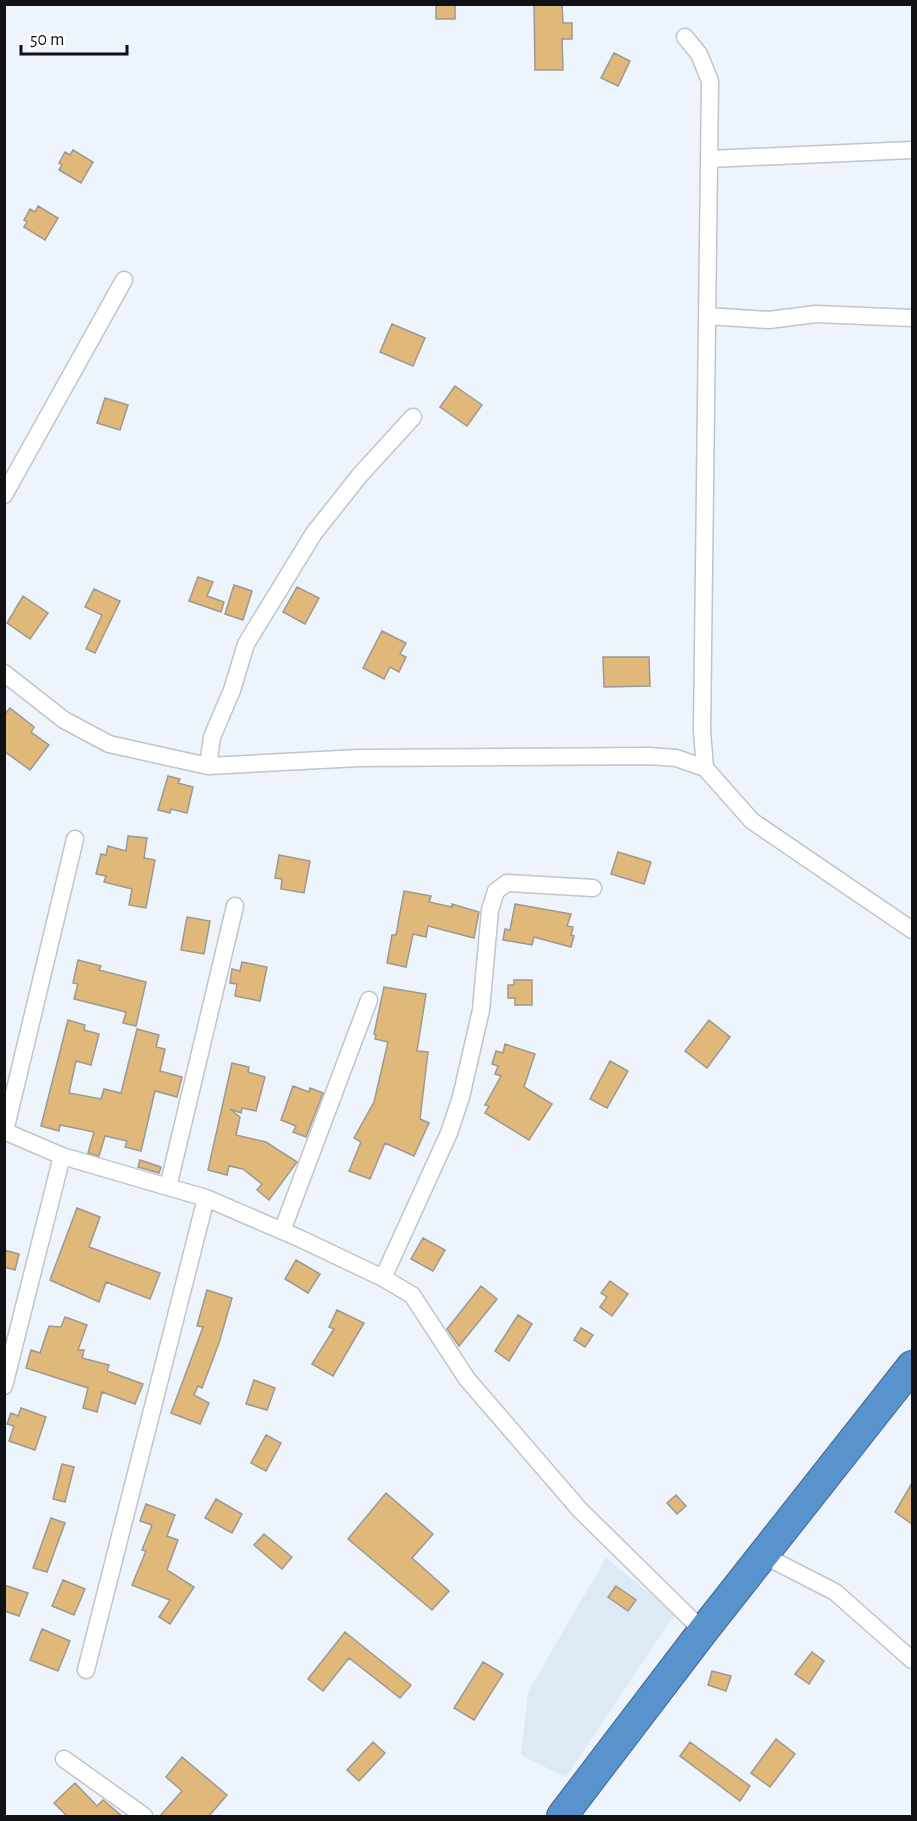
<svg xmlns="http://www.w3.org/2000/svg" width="917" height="1821" font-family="'Alegreya Sans',sans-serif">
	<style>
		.built { fill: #dde9f5 }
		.building { fill: #e0b879; stroke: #9d9891; stroke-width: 1.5 }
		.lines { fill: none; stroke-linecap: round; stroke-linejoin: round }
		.street-casing { stroke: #bfc5cb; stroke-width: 19 }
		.highway-casing { stroke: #3f668d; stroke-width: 32 }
		.street { stroke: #fff; stroke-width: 16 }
		.highway { stroke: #5993ce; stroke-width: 30 }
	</style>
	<rect width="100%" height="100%" fill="#edf4fb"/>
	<path class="built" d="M606,1558L675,1614L566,1777L521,1755L528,1692Z"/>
	<path class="building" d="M436,4H455V19H436Z
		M534,4H562L563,23H572V39H562L563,70H535Z
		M614,53L630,61L618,86L601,78Z
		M73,150L93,162L81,183L59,170L62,165L59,163L65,152L70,155Z
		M38,206L58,218L45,240L24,227L27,222L24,220L30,209L35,212Z
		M392,324L425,338L413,366L380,352Z
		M455,386L482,405L467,426L440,407Z
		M105,398L128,405L120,430L97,423Z
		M198,577L213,582L207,596L224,602L221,612L189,601Z
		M234,585L252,591L243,620L225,614Z
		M297,587L319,598L305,624L283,612Z
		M94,589L120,601L95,653L86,649L102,615L85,607Z
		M23,596L48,613L30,639L7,623Z
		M382,631L406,643L400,654L406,657L399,672L390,667L384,679L363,668Z
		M603,657H649L650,686L604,687Z
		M10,708L34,727L31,732L49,745L30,770L4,751V715Z
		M168,776L180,779L178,783L193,787L187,813L171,809L170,813L158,810Z
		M128,836L147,838L144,858L155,860L146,908L129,905L132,889L104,882L106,876L96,874L101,854L106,855L108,846L126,851Z
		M618,852L651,862L644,884L611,874Z
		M279,855L310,861L304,893L281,889L282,879L275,878Z
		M404,891L431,896L429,902L452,907V904L479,912L474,938L428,926L426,937L413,934L406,967L387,963L392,935H396Z
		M515,904L571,914L567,926L573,927L571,935L574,936L571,947L534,937L532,945L503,940L505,929L510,930Z
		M187,917L210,921L204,954L181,950Z
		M78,960L101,966L99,970L146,982L136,1026L123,1023L126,1012L74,999L78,984L73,983Z
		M242,962L267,967L260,1001L235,996L237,984L230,983L232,969L240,971Z
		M514,980H532V1005H515V998H508V985H514Z
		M384,987L426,994L417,1051L428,1052L420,1119L429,1123L414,1156L385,1143L370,1179L349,1171L361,1142L354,1138L374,1102L388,1042L375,1039L376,1035L374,1034Z
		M68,1020L85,1025L84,1030L99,1034L91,1065L76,1061L69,1093L101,1099L104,1089L121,1093L137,1029L159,1035L156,1047L165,1049L160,1071L182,1077L177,1097L155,1091L141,1151L125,1147L127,1141L105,1136L99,1156L88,1153L94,1132L60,1125L59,1131L41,1126Z
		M709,1020L730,1037L707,1068L685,1051Z
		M505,1044L535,1054L524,1087L552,1104L529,1140L485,1113L489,1106L485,1105L501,1076L495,1074L498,1066L492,1064L496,1051L503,1053Z
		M610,1061L628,1071L607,1108L590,1099Z
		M232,1063L249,1067L248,1072L265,1077L256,1111L242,1108L241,1113L230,1109L240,1117L236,1135L266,1142L297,1162L269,1200L257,1190L262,1184L243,1169L229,1166L227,1175L208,1170Z
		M293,1086L309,1092L310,1088L323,1093L306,1137L293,1132L296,1126L281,1120Z
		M140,1160L161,1167L159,1173L138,1167Z
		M77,1208L100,1217L89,1247L160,1273L150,1299L106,1282L99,1302L50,1280Z
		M423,1238L445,1250L433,1271L411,1259Z
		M4,1250L19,1254L15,1270L4,1267Z
		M296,1260L320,1274L308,1293L285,1279Z
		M610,1281L628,1294L612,1316L600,1307L607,1297L601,1293Z
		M481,1286L497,1299L459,1346L447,1329Z
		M207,1290L232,1298L219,1343L202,1388L198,1386L194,1395L209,1403L200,1424L171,1413L203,1327L197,1326Z
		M337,1310L364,1323L333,1376L312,1364L334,1329L329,1327Z
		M518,1315L532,1324L509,1361L495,1351Z
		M65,1317L87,1325L78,1350H84L82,1358L109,1365L107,1371L143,1384L135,1404L102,1392L97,1412L83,1408L88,1388L26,1368L31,1350L40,1353L49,1326L61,1327Z
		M581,1328L593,1335L585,1347L574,1340Z
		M254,1380L275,1388L267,1410L246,1404Z
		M21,1408L46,1417L35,1450L9,1441L14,1426L7,1424L11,1413L18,1416Z
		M266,1435L281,1443L266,1471L251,1463Z
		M62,1464L74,1467L65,1502L53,1499Z
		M912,1483V1524L895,1512Z
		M386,1493L433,1534L412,1558L449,1591L432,1610L348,1539Z
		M676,1495L686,1506L677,1514L667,1503Z
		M216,1499L242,1514L232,1533L205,1518Z
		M146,1504L175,1515L167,1536L178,1540L167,1570L194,1587L170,1624L159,1617L170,1600L132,1585L146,1551L142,1550L152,1525L140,1521Z
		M51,1518L65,1523L47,1572L33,1568Z
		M264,1534L292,1557L282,1569L254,1545Z
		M63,1580L85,1589L74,1615L52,1606Z
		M4,1585L28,1593L19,1616L4,1611Z
		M616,1586L636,1600L628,1611L608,1597Z
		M42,1629L70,1641L58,1671L30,1660Z
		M345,1632L411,1685L400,1698L349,1658L323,1691L308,1679Z
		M812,1652L824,1661L809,1684L795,1674Z
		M483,1662L503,1674L474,1720L454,1708Z
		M712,1671L731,1676L726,1691L708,1685Z
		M776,1739L795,1754L770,1787L751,1773Z
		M373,1742L385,1753L359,1781L347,1770Z
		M690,1742L750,1786L740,1801L680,1756Z
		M182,1757L227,1795L209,1816H160L182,1791L166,1777Z
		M75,1783L97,1806L103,1800L122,1816H67L54,1803Z"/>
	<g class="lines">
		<defs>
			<path id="street" d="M685,37L699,54L710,81L702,731L705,768L752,821L912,930
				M709,159L912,150
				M707,316L769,320L816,314L912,318
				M4,495L124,280
				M4,673L64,720L109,744L208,766L359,758L649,756L676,758L705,768
				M208,766L212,737L232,690L246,644L314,533L360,475L413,417
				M4,1131L62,1156
				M5,1131L75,839
				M168,1187L235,906
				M282,1231L369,1000
				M383,1278L449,1133L461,1097L481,1010L490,910L496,891L507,883L593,888
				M4,1386L62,1156L206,1198L301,1239L383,1278L412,1295L467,1379L580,1510L703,1631
				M763,1555L835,1592L912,1660
				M86,1670L206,1198
				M64,1759L144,1816"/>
			<path id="highway" d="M562,1816L703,1631L912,1366"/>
		</defs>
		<use href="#street" class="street-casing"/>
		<use href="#highway" class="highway-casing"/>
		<use href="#street" class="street"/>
		<use href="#highway" class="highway"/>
	</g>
	<rect width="917" height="1821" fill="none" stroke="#0f1114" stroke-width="12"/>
	<path d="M21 45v9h106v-9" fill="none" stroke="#0f1114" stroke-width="3"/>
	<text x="30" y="45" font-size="18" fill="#0f1114" stroke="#ffffff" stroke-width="4.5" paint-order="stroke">50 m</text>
</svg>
